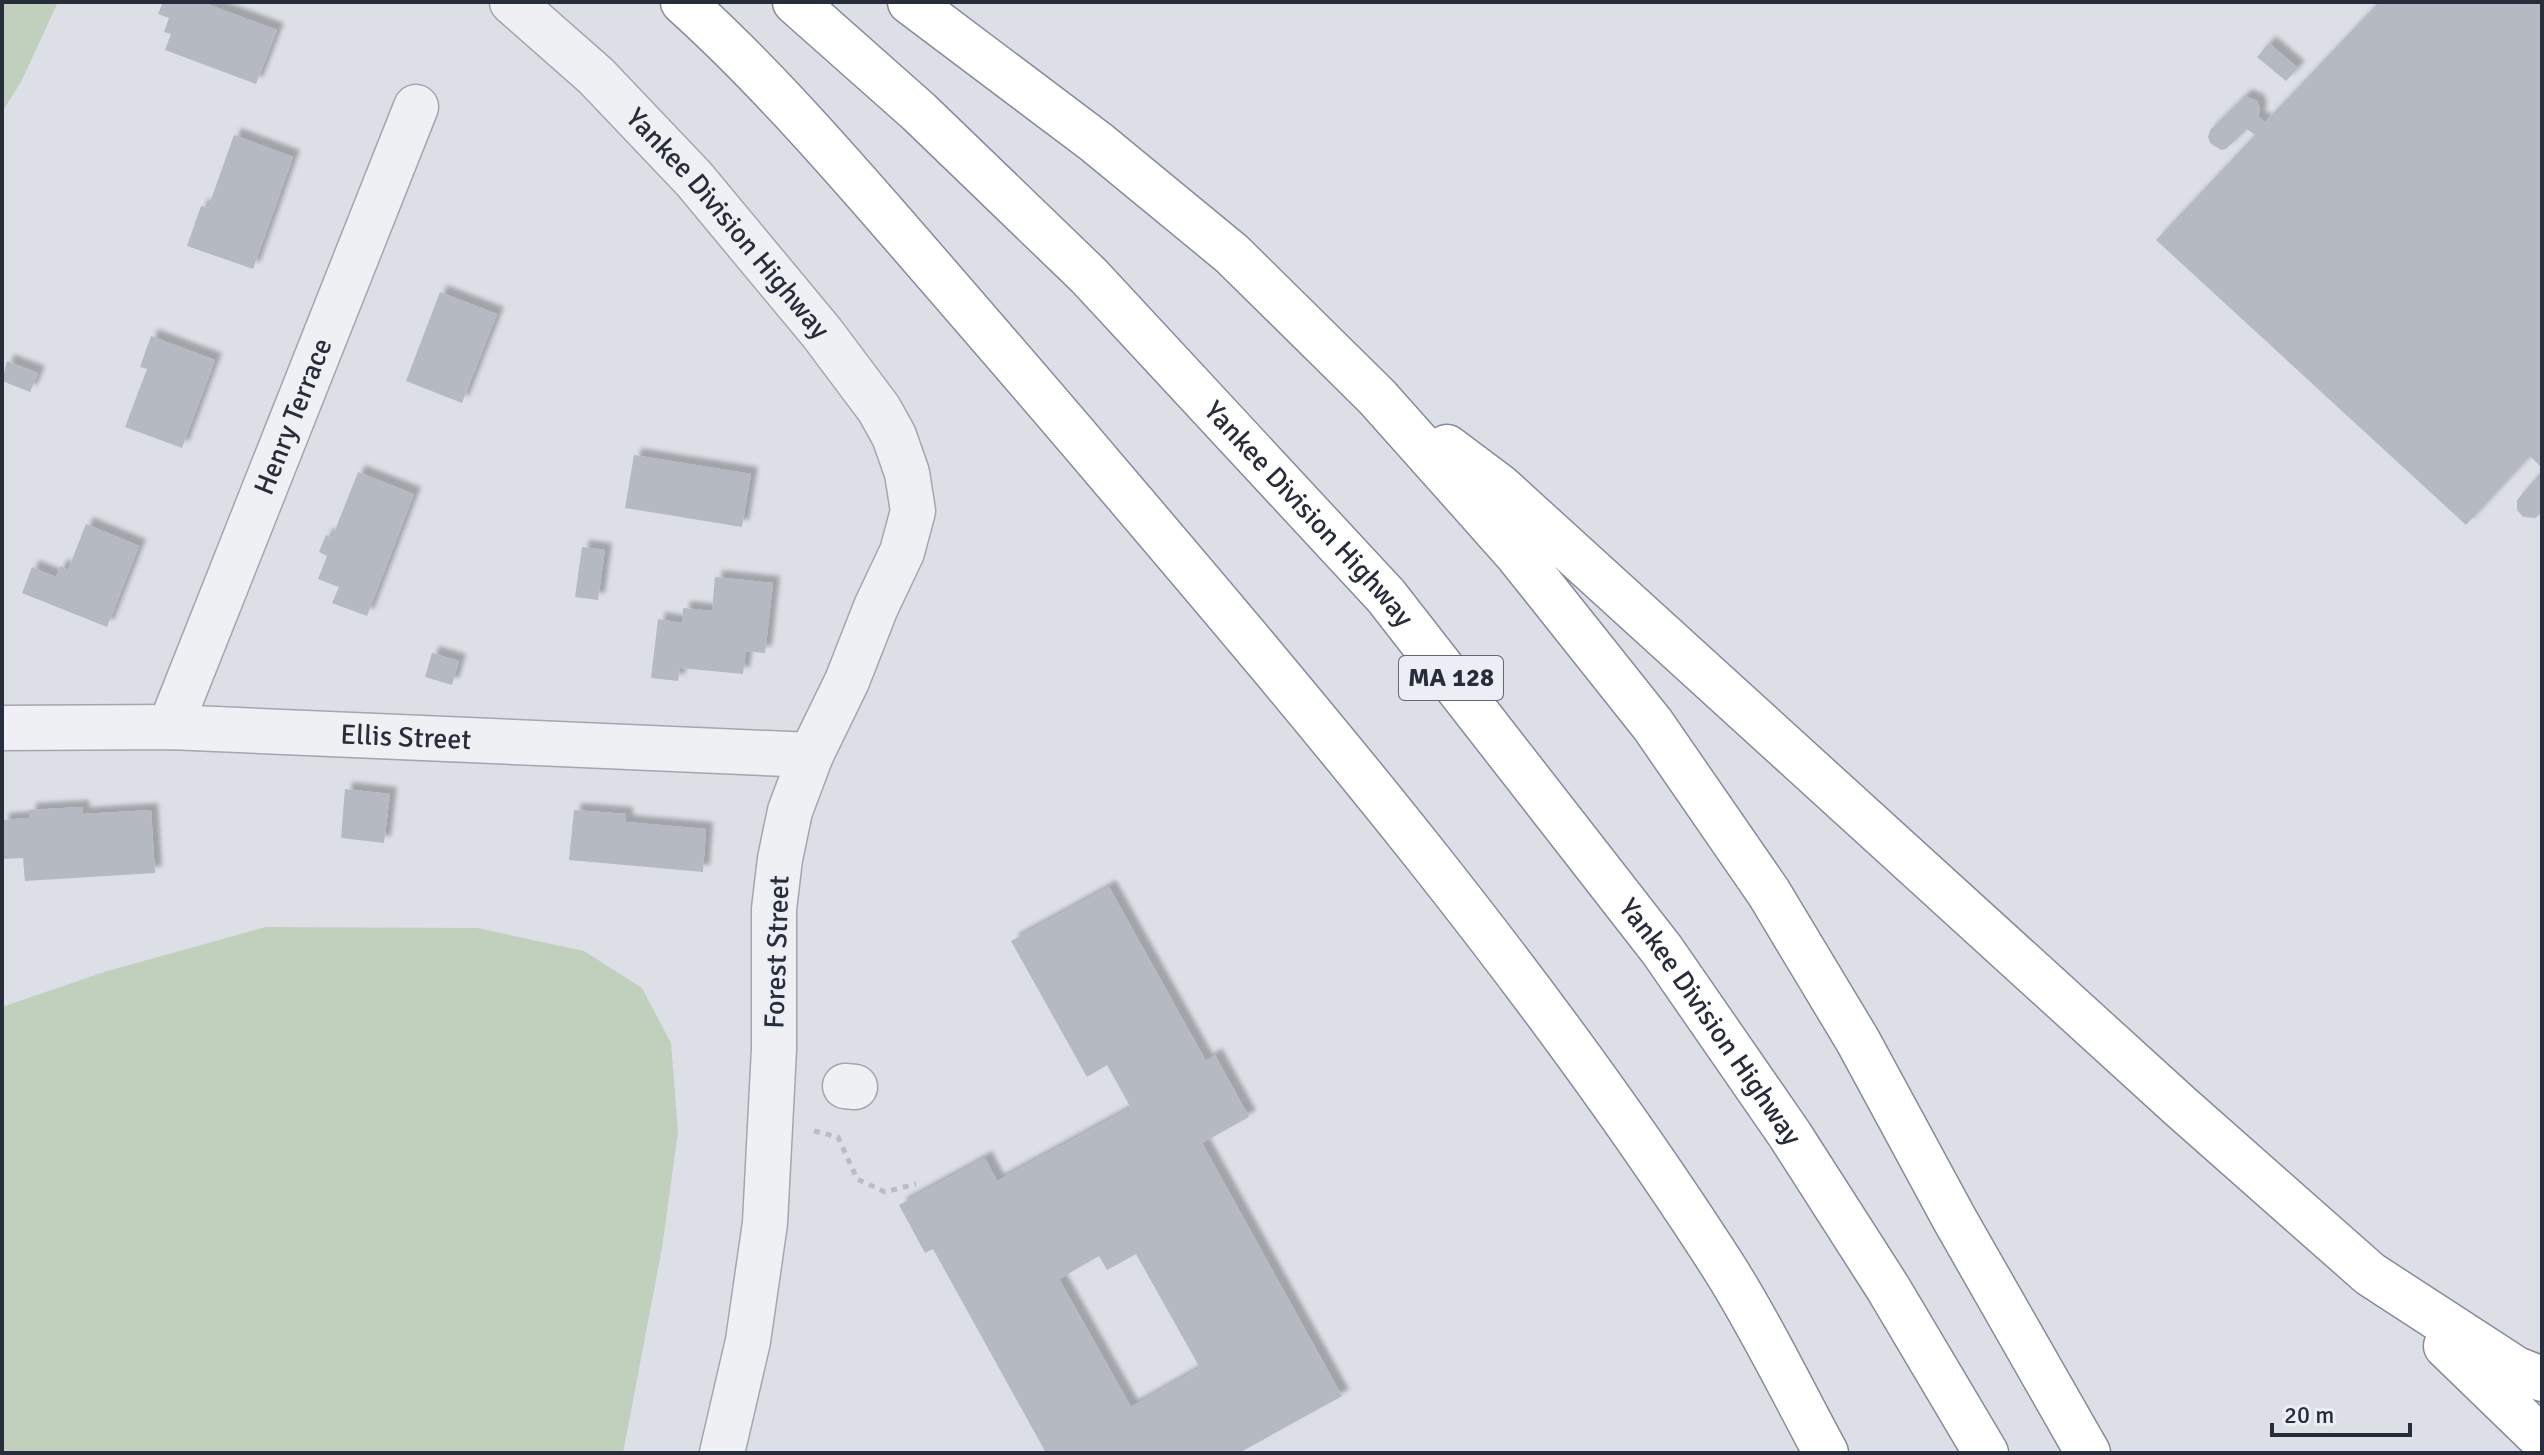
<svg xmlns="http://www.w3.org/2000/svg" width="2544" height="1455" font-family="Signika,sans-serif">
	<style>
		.green { fill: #c1cfbd }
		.building { fill: #b4b9c2; fill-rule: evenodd; filter: url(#shadow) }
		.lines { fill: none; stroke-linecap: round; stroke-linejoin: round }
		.minor-casing { stroke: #a2a6af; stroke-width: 47 }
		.highway-casing { stroke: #848c9c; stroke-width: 47 }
		.path { stroke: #babdc4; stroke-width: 5; stroke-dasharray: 6 6; stroke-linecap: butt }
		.minor { stroke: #eef0f4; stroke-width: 44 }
		.highway { stroke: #fff; stroke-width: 44 }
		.labels { text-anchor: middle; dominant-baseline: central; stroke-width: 6; stroke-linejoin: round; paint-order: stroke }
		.shield { fill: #ebeef4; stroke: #626772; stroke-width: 2 }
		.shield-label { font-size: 26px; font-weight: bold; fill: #272d3b }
		.street-label { font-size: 28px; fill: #272d3b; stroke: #ebeef4 }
	</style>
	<defs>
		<filter id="shadow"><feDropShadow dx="7" dy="-7" stdDeviation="2" flood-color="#0004"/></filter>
	</defs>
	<rect width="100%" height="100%" fill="#dcdfe6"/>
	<path class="green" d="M2,2H58L21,82L2,112Z
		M266,927L477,928L584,951L642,988L671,1043L678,1132L662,1248L623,1453H2V1007L104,972Z"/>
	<path class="building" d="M163,2H202L277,30L256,84L165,50L171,34L164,32L169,18L158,14Z
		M2379,2H2542V468L2530,456L2466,525L2156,240L2255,135L2247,129L2226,149L2221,150L2210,143L2208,137L2210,130L2245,96L2257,101L2260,109L2258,117L2265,122Z
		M2269,43L2298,68L2286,81L2257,57Z
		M234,135L293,157L253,269L187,246L201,206L208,208Z
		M440,292L497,314L462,403L406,381Z
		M151,336L215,360L182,448L125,427L147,369L140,367Z
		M7,361L38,373L30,392L2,381Z
		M634,455L751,474L742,527L625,508Z
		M2542,471V511L2536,518L2523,517L2517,510V500Z
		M358,472L414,494L367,616L332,603L339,587L318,579L327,556L319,552L326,535L332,538Z
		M86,524L139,546L107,627L22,593L32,567L56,577L60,566L68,570Z
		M582,547L605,550L598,600L575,597Z
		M715,577L773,583L765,653L746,651L743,674L680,668L678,681L651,678L658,619L682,623L683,608L712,611Z
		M432,653L459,661L452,685L425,677Z
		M345,789L390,794L384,843L341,838Z
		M82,807L83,814L151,810L155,873L25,881L23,858L2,859V820L29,818V810Z
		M574,810L626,814V822L706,829L703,872L569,860Z
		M1109,887L1206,1061L1215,1055L1249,1117L1202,1143L1342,1396L1239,1453H1046L933,1249L925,1253L899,1205L985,1158L997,1181L1131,1108L1107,1065L1087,1077L1011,941ZM1136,1254L1200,1368L1131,1407L1059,1279L1099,1256L1107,1270Z"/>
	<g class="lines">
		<defs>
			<g id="minor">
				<path id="s1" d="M512,2L596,76L694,179L822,333L879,409L894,436L907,473L913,511L902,552L876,607L847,681L811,755L790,811L780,859L774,909V1049L765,1223L748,1341L722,1453"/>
				<path id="s2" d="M170,727L416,107"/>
				<path id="s3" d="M2,728L170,727L811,755"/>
				<path d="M845,1086L855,1087"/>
			</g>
			<g id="highway">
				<path d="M683,2C754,66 819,139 882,211C955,295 1028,379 1101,465C1320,722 1540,981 1723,1266C1760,1324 1793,1392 1826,1453"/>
				<path id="s4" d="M795,2L919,112L1089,276L1386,596L1662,950L1790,1135L1888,1288L1986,1453"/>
				<path d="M910,2L1096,142L1232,254L1377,397L1516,553L1653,725L1769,893L1858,1041L1955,1220L2088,1453"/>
				<path d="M1447,447L1499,486L2181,1107L2370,1274L2516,1369L2542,1379"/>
				<path d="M2446,1346L2542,1439"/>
			</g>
		</defs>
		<use href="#minor" class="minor-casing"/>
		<use href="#highway" class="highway-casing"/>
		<path class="path" d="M814,1131L838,1137L857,1179L885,1192L916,1184"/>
		<use href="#minor" class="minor"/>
		<use href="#highway" class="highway"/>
	</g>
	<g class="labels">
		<rect class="shield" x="1399" y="656" width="104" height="44" rx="6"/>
		<g class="shield-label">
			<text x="1451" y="678">MA 128</text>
		</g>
		<g class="street-label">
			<text stroke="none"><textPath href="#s1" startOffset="310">Yankee Division Highway</textPath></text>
			<text stroke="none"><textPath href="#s2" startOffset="334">Henry Terrace</textPath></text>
			<text stroke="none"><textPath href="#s4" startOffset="726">Yankee Division Highway</textPath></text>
			<text stroke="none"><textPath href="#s3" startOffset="404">Ellis Street</textPath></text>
			<text transform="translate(777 952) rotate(-88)">Forest Street</text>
			<text stroke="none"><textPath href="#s4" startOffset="1374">Yankee Division Highway</textPath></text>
		</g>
	</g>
	<rect width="2544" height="1455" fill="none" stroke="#272d3b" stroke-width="8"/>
	<path d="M2272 1423v12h138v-12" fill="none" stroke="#272d3b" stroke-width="4"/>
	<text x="2284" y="1423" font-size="24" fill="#272d3b" stroke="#ebeef4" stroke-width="6" paint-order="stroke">20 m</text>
</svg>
